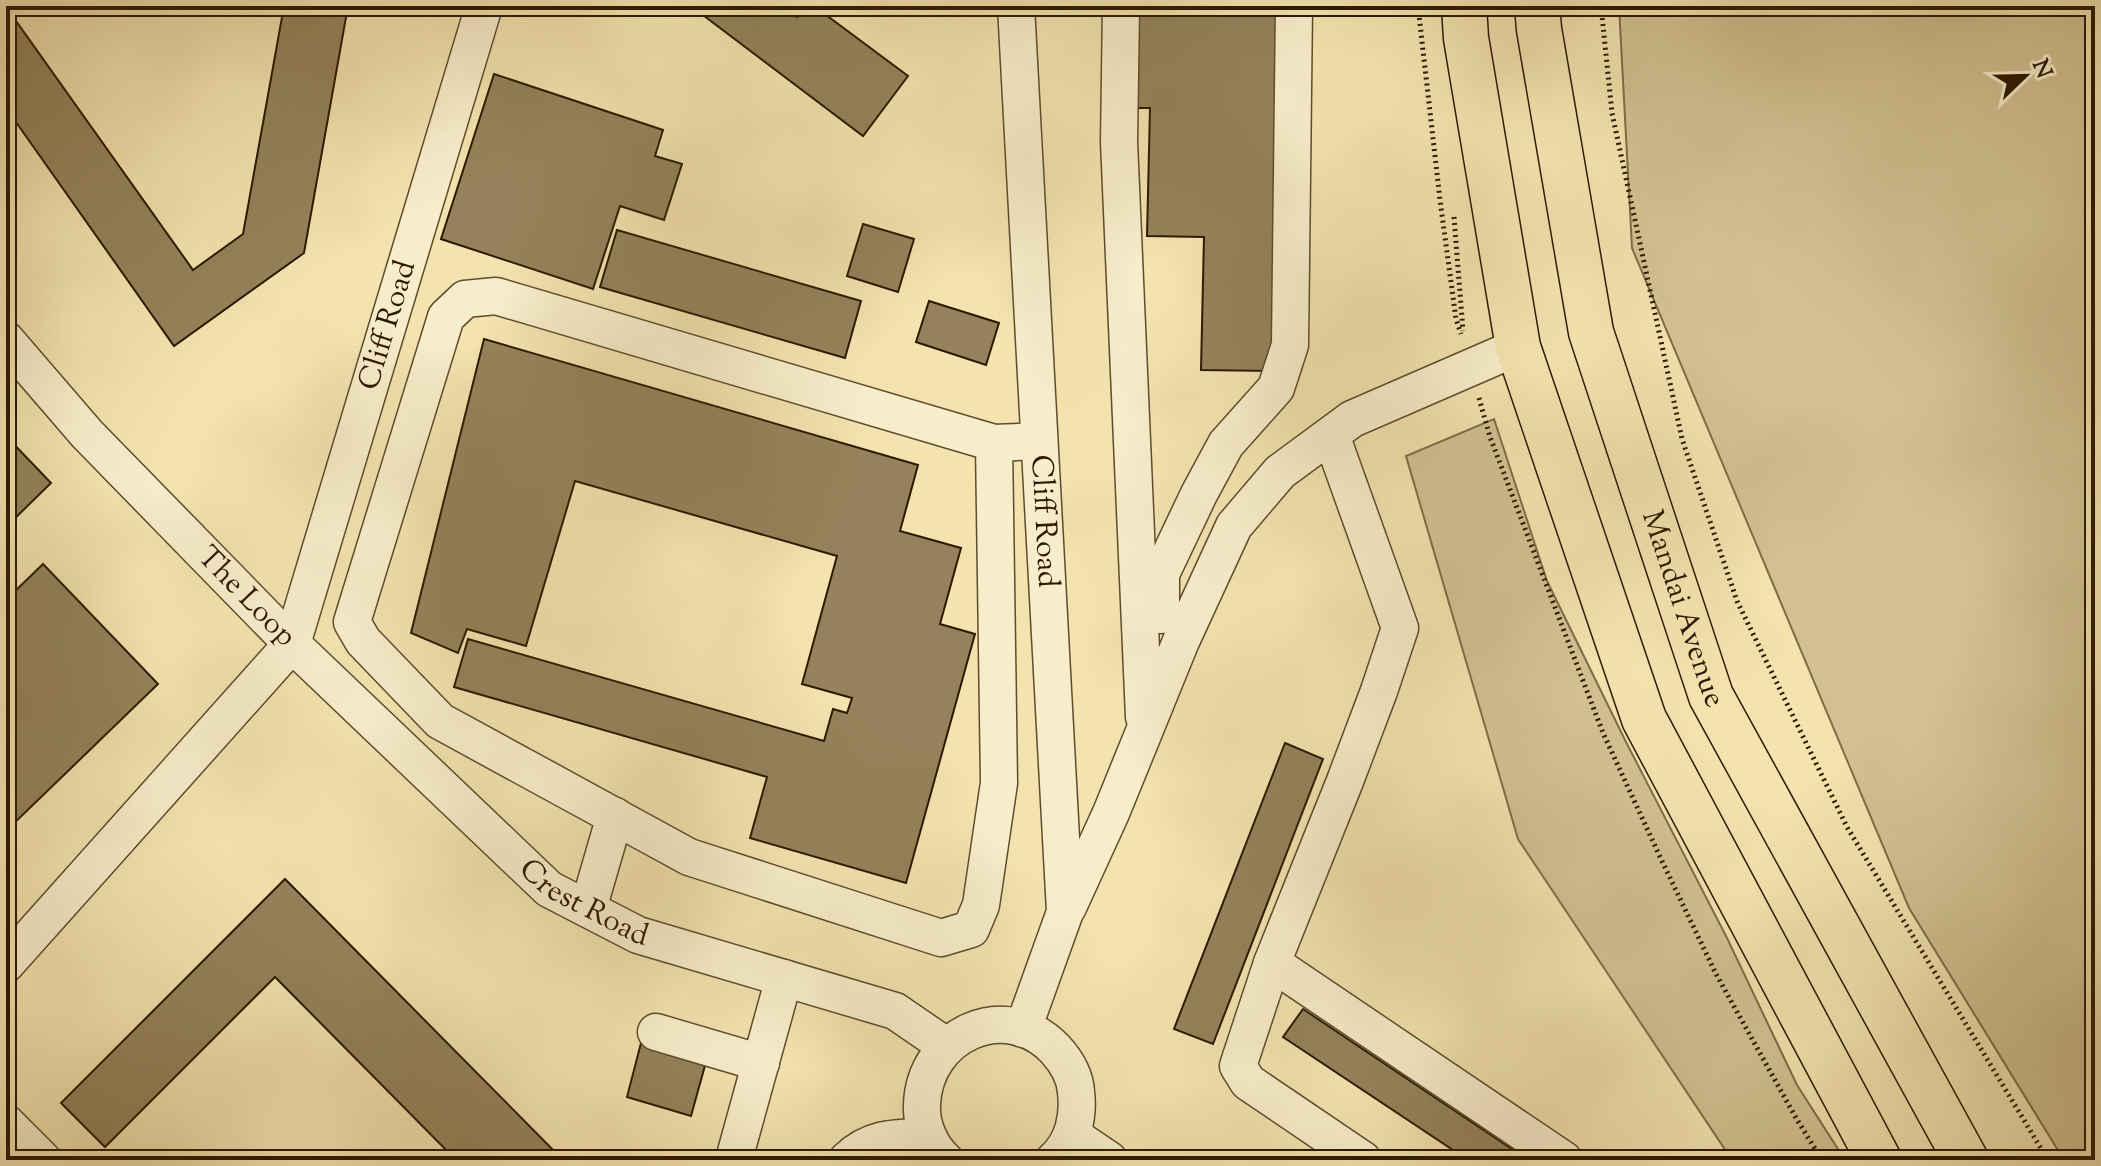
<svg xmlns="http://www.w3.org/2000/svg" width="2101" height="1166" font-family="'Sorts Mill Goudy',serif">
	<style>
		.green { fill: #d1c191; stroke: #7f6d48; stroke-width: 2 }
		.building { fill: #93825b; stroke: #2d1900; stroke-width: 2 }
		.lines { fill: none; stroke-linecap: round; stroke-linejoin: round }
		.minor-casing { stroke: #5e4c2c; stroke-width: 39 }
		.major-casing { stroke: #2d1900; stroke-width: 47 }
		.path { stroke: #2d1900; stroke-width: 5; stroke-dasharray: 2 4; stroke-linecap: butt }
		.minor { stroke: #f7edcb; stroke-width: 36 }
		.major { stroke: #f2e3af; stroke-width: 44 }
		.labels { text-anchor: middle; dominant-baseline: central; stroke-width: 6; stroke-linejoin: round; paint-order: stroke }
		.street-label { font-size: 30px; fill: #2d1900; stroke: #f7edcb }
	</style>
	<rect width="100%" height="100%" fill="#f2e3af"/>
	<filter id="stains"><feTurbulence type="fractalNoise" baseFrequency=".0025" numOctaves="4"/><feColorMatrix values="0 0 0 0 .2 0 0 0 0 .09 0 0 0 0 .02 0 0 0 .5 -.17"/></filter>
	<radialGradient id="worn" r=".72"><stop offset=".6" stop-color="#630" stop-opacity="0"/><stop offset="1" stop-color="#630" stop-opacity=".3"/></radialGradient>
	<path class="green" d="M1619,6H2095V1160H2064L1909,908L1632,248Z
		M1494,419L1547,581L1626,742L1727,938L1797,1085L1845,1160H1732L1518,839L1406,456Z"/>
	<path class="building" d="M284,6H348L304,253L174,346L6,108V7L193,270L243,234Z
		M691,6H783L797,17L805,6H814L908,76L863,136Z
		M1152,6H1280L1273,371L1201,370L1204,237L1147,236L1150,108H1128L1130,16H1152Z
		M494,74L663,130L655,156L682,164L664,220L620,206L593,289L441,239Z
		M863,224L914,239L898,292L847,276Z
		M617,230L861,301L845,358L600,287Z
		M929,301L999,323L986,365L916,342Z
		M484,339L918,465L900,531L961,548L940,624L975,634L906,883L750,838L767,777L454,687L468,639L824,741L833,709L847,713L852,698L802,684L837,556L575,481L526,646L467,629L458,653L411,633Z
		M6,436L51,483L6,527Z
		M43,564L158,684L6,831V600Z
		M1285,743L1323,759L1213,1044L1174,1029Z
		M285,879L563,1160H456L275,977L105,1147L61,1103Z
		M1303,1009L1528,1160H1468L1283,1037Z
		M641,1043L706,1062L691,1116L627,1097Z"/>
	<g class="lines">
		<defs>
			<g id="minor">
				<path id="s1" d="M1016,6L1065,912L1023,1029"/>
				<path d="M1121,6L1119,142L1144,717"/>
				<path id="s2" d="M6,340L87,434L292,644L549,889L638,935L895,1011L946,1046"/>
				<path d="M1331,435L1400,628L1379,691L1345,781L1272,963L1238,1066L1248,1082L1363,1160"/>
				<path d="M994,443L496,296L465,299L446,317L352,622L363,641L440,721L689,857L941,938L971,929L981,905L999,783L994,443L1039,441"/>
				<path d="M1161,615V574L1199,494L1226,444L1276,388L1290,345L1294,6"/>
				<path d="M1068,907L1111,813L1181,641L1234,526L1280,472L1352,419L1518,347"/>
				<path d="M588,909L615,816"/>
				<path d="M1272,963L1564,1160"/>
				<path id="s3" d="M6,964L292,644L484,6"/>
				<path d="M656,1032L761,1063"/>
				<path d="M6,1123L43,1160"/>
				<path d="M1072,1135L1109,1160"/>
				<path d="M736,1152L784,978"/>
				<path d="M847,1160C872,1136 896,1138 928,1137"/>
				<path d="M945,1160C930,1147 921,1124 922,1105C924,1035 1005,997 1055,1049C1066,1061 1075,1076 1076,1092C1079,1117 1073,1143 1054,1160"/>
			</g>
			<g id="major">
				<path d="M1464,6L1466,38L1518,347L1644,719L1879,1160"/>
				<path id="s4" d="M1537,6L1539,29L1591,332L1711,696L1966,1160"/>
			</g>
		</defs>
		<use href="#minor" class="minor-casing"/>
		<use href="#major" class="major-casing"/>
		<path class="path" d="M1418,6L1440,200L1456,319L1461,334
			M1601,6L1612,113L1682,439L1737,601L1847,827L2048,1160
			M1454,217L1463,331
			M1479,398L1490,437L1603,733L1661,859L1716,974L1796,1118L1822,1160"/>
		<use href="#minor" class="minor"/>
		<use href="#major" class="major"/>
	</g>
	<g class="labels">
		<g class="street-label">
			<text stroke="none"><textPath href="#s3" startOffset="762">Cliff Road</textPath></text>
			<text stroke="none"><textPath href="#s1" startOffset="516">Cliff Road</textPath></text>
			<text stroke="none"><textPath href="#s2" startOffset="352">The Loop</textPath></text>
			<text stroke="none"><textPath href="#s4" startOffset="622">Mandai Avenue</textPath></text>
			<text stroke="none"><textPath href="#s2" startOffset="810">Crest Road</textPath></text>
		</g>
	</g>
	<rect width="2101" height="1166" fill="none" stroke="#f2e3af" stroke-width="32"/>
	<rect x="8" y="8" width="2085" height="1150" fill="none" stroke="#2d1900" stroke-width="4"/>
	<rect x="16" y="16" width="2069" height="1134" fill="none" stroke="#2d1900" stroke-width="2"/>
	<g transform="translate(2025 76) rotate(67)" stroke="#f7edcb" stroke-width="6" paint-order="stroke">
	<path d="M0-6L14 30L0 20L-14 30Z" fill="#2d1900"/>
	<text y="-12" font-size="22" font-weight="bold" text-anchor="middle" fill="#2d1900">N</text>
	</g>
	<rect width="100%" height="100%" filter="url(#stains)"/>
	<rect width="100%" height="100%" fill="url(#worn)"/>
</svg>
